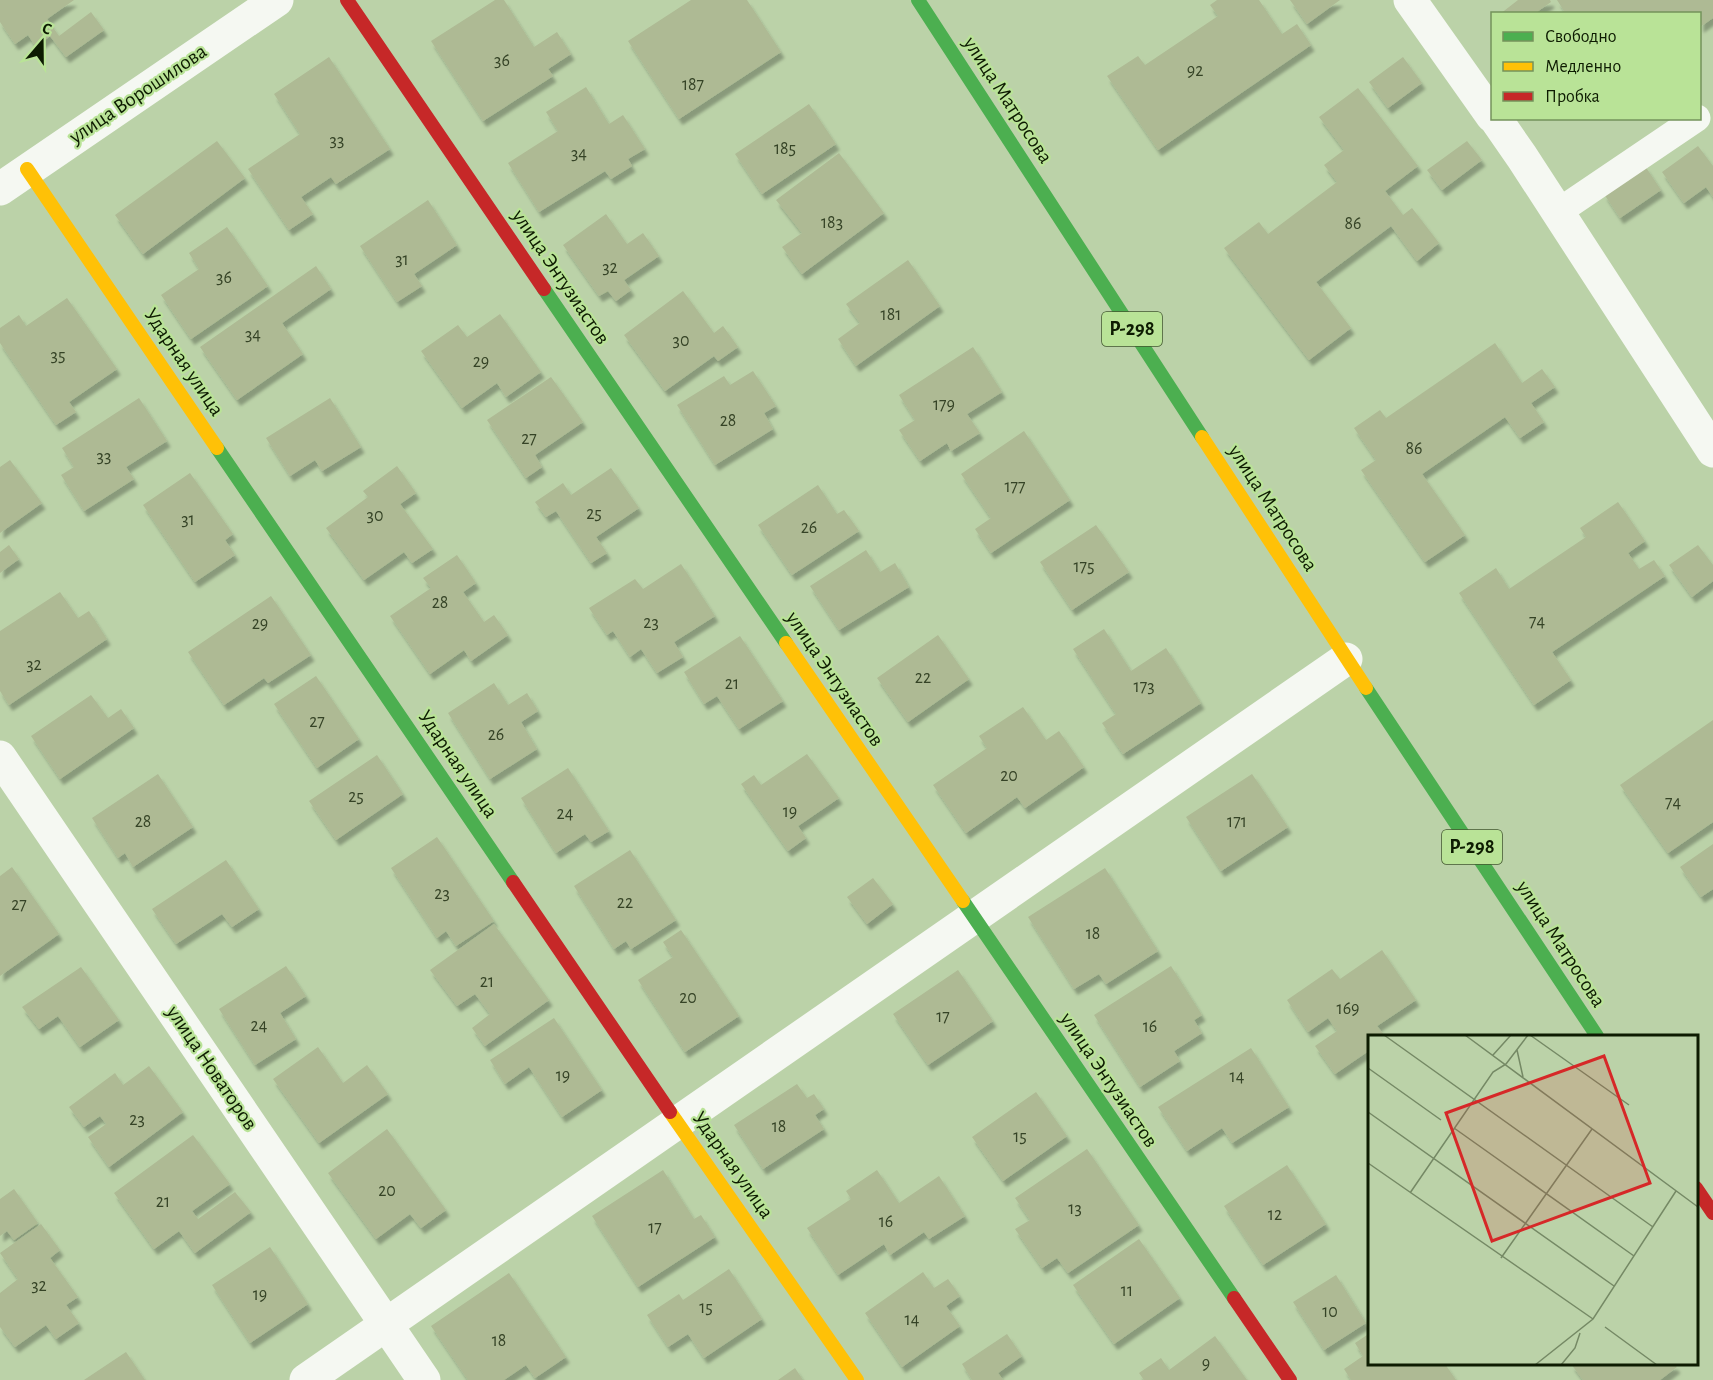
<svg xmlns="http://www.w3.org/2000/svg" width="1713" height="1380" font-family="'Alegreya Sans',sans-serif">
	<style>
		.building { fill: #aeba94; filter: url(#shadow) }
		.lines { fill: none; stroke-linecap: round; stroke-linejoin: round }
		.lane { stroke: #f5f8f2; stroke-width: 27 }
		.street { stroke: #f5f8f2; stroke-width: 33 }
		.fast { stroke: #4caf50; stroke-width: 14 }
		.slow { stroke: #ffc107; stroke-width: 14 }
		.jam { stroke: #c62828; stroke-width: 14 }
		.labels { text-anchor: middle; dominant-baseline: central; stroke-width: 4.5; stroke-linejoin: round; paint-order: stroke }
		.number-label { font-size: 18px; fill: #354326 }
		.shield { fill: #b9e397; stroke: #41572e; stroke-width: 1.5 }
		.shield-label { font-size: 20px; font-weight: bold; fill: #0d1b01 }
		.street-label { font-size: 21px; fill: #0d1b01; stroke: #b9e397 }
		.inset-road { fill: none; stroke: #758965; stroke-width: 1.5 }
		.view { fill: #d62828; fill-opacity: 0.15; stroke: #d62828; stroke-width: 3 }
		.inset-edge { fill: none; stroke: #0d1b01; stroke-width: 3 }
	</style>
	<defs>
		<filter id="shadow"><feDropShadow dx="3.5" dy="6" stdDeviation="1.5" flood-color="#0004"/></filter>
	</defs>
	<rect width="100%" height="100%" fill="#bbd2a8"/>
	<path class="building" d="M0,0H74L47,19L59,36L91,12L104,30L66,57L50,36L36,47L28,35L15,44L0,22Z
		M495,0H504L534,47L557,32L571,54L548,69L553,76L483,121L431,41Z
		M691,0H747L781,52L679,119L628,41Z
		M1217,0H1259L1282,34L1297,24L1311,45L1158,150L1107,76L1138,56L1145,65L1218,16L1210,5Z
		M1290,0H1340L1307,24Z
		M1518,0H1550L1551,2L1534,14H1500Z
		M1557,0H1713V18L1700,27V14H1566Z
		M329,57L390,149L336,184L331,177L301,197L313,214L289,230L248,169L300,134L274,94Z
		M1403,57L1422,83L1388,108L1369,82Z
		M586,87L609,124L623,115L645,149L628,159L632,166L611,179L605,171L539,212L508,163L558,131L546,112Z
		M1358,88L1418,166L1385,191L1403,215L1412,208L1439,243L1417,261L1391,226L1316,282L1351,328L1309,360L1224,248L1259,222L1268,234L1337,182L1324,165L1344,150L1319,117Z
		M809,104L836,144L762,194L735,154Z
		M217,141L245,178L143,254L115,215Z
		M1467,141L1482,160L1442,190L1427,170Z
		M1698,146L1713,166V197L1706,187L1684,203L1662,172Z
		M839,153L884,213L802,274L782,247L802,233L776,200Z
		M1645,166L1661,190L1620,218L1604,194Z
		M428,200L457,245L414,274L422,286L397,302L360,246Z
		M606,214L627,244L643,233L659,256L624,280L631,290L616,301L608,291L599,296L563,245Z
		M227,227L268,286L191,339L161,295L199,269L189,253Z
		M908,260L940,306L856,366L838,339L860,323L846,304Z
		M316,266L331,289L282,323L303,354L237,400L200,347Z
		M683,291L714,333L723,326L738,347L718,361L714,356L665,391L624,335Z
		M67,298L117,369L69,402L76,412L56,425L0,343V328L19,315L26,326Z
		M500,314L541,372L506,397L497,383L462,408L421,351L458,325L467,337Z
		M1495,343L1522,383L1542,369L1555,387L1531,403L1544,422L1520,438L1505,417L1422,474L1465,535L1425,562L1361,470L1376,460L1354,428L1380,410L1386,418Z
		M973,347L1002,392L967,414L980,433L951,451L947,443L920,461L899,430L915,420L899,395Z
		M753,371L776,406L764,413L773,429L715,465L677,405L724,376L730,385Z
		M551,377L583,422L535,455L542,467L526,478L487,420Z
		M139,398L167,441L126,467L134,479L84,511L61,475L74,467L62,448Z
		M330,398L361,447L322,471L315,460L290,476L266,438Z
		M1024,431L1070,500L991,553L975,529L991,518L961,474Z
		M10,460L42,503L0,533V467Z
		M397,466L416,493L400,504L433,549L412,563L404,552L364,580L326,528L368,497L363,491Z
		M611,468L639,508L596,537L607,553L591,563L556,511L546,517L535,502L563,483L571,495Z
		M190,473L233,534L225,540L235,555L195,582L143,505Z
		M818,485L837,514L844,510L859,531L792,575L758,525Z
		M1618,502L1645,541L1628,553L1639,569L1654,560L1665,576L1552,652L1571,680L1534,705L1459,593L1496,568L1509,589L1586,537L1580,528Z
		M1096,525L1129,572L1072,610L1040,562Z
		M9,545L19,559L0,573V552Z
		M1698,545L1713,565V581L1692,597L1669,565Z
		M866,550L880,572L895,563L909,587L839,630L810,586Z
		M457,555L476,583L463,592L484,622L494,615L508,635L471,661L464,650L430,674L390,616L431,588L423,578Z
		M681,564L715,616L674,642L683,657L657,673L641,649L630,657L613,631L607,635L589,608L635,579L643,589Z
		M60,592L78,618L89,611L107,639L9,705L0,691V631Z
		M271,596L311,655L268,683L264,678L224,705L188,652Z
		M1104,629L1131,671L1166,648L1201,703L1123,754L1102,723L1116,714L1073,649Z
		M938,635L969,679L908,722L877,678Z
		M740,636L783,701L739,729L717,696L704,704L684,672Z
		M316,676L359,739L317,768L274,704Z
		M494,683L508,705L527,693L538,711L521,722L537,749L490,779L448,713Z
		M91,695L108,718L121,709L134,728L60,779L31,736Z
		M1023,707L1046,740L1059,731L1084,767L1025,808L1017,797L966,833L933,785L987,748L979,736Z
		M1713,720V822L1668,853L1620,785Z
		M807,754L839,798L798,826L806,838L788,851L741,784L754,775L761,785Z
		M377,755L403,794L336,840L309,801Z
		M568,768L609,831L591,842L585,834L556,853L521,798Z
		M158,774L193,827L133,867L125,853L118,858L92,818Z
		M1252,774L1288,827L1221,871L1186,817Z
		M437,837L494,921L456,946L446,931L437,938L391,868Z
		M1713,844V889L1701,897L1680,867Z
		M630,850L676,920L631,949L626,941L614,949L574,886Z
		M226,860L259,909L232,927L222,914L176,944L152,909Z
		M12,867L59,934L0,976V876Z
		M1105,868L1158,951L1106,984L1099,974L1074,989L1028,917Z
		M873,878L893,904L867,924L847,897Z
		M494,924L549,1000L485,1046L472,1028L490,1014L475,994L457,1006L430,970Z
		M681,930L739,1016L685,1052L638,980L673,957L663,942Z
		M1382,950L1416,1000L1377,1026L1385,1036H1370V1050L1335,1074L1315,1046L1337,1031L1328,1018L1308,1032L1287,1000L1332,969L1340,979Z
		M286,966L306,996L280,1013L296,1039L255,1065L219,1009Z
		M1171,966L1202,1015L1194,1020L1202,1033L1174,1051L1180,1061L1140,1087L1094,1015Z
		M81,967L119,1020L80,1047L58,1016L39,1029L22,1007Z
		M958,970L993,1021L928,1065L893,1014Z
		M554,1018L602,1090L562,1117L529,1067L505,1084L490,1060Z
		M318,1047L343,1083L367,1065L388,1094L319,1143L273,1079Z
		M1251,1048L1289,1107L1232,1143L1222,1128L1187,1151L1158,1107Z
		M149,1066L183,1112L109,1167L88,1137L106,1124L100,1116L84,1127L69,1107L115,1073L123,1085Z
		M797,1084L807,1098L814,1094L824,1109L815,1115L824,1129L763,1169L734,1125Z
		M1036,1092L1067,1136L1003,1181L972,1137Z
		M387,1129L446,1210L421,1228L410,1214L376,1239L328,1173Z
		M193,1135L230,1184L192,1211L198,1219L235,1192L251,1212L195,1253L179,1231L154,1249L114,1193Z
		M1087,1149L1139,1225L1068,1273L1057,1258L1042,1268L1015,1229L1030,1220L1015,1198Z
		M1287,1165L1326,1224L1263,1265L1224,1206Z
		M663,1170L694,1219L701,1215L715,1237L638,1287L592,1216Z
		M877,1170L899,1203L939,1176L965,1216L929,1239L924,1232L890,1255L884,1244L838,1275L807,1228L851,1199L846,1191Z
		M14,1189L38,1223L14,1240L7,1231L0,1236V1199Z
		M41,1224L60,1250L50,1258L78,1297L66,1305L79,1323L56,1339L46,1325L15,1347L0,1327V1293L18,1279L0,1253Z
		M1139,1239L1180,1298L1114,1344L1073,1285Z
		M270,1247L308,1304L250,1343L212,1285Z
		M729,1269L762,1319L704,1358L688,1334L668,1347L647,1315L679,1294L683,1300Z
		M923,1272L934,1288L948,1279L960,1296L946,1306L960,1326L902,1367L865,1313Z
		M509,1273L566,1357L535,1378L526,1365L504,1380H468L431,1326Z
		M1336,1275L1366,1323L1324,1350L1293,1302Z
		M1370,1333V1364H1426L1428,1366L1432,1364H1445L1456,1380H1351L1344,1369L1363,1356L1355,1343Z
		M1007,1334L1022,1356L998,1373L1003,1380H972L962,1364Z
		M1215,1336L1247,1380H1144L1139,1373L1161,1358L1169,1370Z
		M126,1352L145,1380H84Z
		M1571,1364H1674L1677,1367L1660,1380H1583Z
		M795,1368L803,1380H778Z"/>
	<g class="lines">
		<path class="lane" d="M1558,212L1697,118"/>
		<path class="street" d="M1410,0L1492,116
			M1495,118L1522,157L1713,451
			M0,189L277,0
			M0,757L424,1380
			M306,1380L1346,659"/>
		<path class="fast" d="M918,0L1202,437
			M544,289L786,643
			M217,448L513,882
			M1366,688L1597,1036
			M963,901L1234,1298"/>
		<path class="slow" d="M27,169L217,448
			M1202,437L1366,688
			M786,643L963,901
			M670,1112L857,1380"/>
		<path class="jam" d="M347,0L544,289
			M513,882L670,1112
			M1696,1188L1713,1213
			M1234,1298L1290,1380"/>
	</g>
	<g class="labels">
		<g class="number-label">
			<text x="502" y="61">36</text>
			<text x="1195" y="71">92</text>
			<text x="693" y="85">187</text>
			<text x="337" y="141">33</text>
			<text x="785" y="149">185</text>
			<text x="579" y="154">34</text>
			<text x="832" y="223">183</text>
			<text x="1353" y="224">86</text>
			<text x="402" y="260">31</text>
			<text x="610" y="268">32</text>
			<text x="224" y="278">36</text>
			<text x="891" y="315">181</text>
			<text x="253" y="335">34</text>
			<text x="681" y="341">30</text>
			<text x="58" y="356">35</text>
			<text x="481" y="362">29</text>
			<text x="944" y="405">179</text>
			<text x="728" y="421">28</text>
			<text x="529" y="439">27</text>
			<text x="1414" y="449">86</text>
			<text x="104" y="457">33</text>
			<text x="1015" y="487">177</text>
			<text x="594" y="514">25</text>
			<text x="375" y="516">30</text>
			<text x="188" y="520">31</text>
			<text x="809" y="528">26</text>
			<text x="1084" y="567">175</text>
			<text x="440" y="603">28</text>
			<text x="1537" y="622">74</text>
			<text x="651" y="623">23</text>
			<text x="260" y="624">29</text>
			<text x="34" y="665">32</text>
			<text x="923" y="678">22</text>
			<text x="732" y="684">21</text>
			<text x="1144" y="687">173</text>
			<text x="317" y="722">27</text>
			<text x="496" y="735">26</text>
			<text x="1009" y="776">20</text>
			<text x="356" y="797">25</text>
			<text x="1673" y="803">74</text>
			<text x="790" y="812">19</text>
			<text x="565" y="814">24</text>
			<text x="143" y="822">28</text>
			<text x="1237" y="822">171</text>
			<text x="442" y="894">23</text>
			<text x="625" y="903">22</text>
			<text x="19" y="905">27</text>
			<text x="1093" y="934">18</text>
			<text x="487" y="982">21</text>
			<text x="688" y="998">20</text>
			<text x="1348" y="1009">169</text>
			<text x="943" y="1017">17</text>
			<text x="259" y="1026">24</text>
			<text x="1150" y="1027">16</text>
			<text x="563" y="1076">19</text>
			<text x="1237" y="1077">14</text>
			<text x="137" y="1120">23</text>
			<text x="779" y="1127">18</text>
			<text x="1020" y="1137">15</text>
			<text x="387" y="1191">20</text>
			<text x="163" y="1202">21</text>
			<text x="1075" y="1209">13</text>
			<text x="1275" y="1215">12</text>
			<text x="886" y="1222">16</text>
			<text x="655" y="1228">17</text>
			<text x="39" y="1286">32</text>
			<text x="1127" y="1291">11</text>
			<text x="260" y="1295">19</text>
			<text x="706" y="1308">15</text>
			<text x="1330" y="1312">10</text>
			<text x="912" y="1320">14</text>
			<text x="499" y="1341">18</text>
			<text x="1206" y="1364">9</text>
		</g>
		<g class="shield">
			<rect x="1102" y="312" width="60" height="34" rx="4.5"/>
			<rect x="1442" y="830" width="60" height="34" rx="4.5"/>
		</g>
		<g class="shield-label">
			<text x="1132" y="329">Р-298</text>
			<text x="1472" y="847">Р-298</text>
		</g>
		<g class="street-label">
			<text transform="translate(138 94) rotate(-34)">улица Ворошилова</text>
			<text transform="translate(1008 100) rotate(57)">улица Матросова</text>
			<text transform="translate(561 277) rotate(56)">улица Энтузиастов</text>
			<text transform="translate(184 362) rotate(56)">Ударная улица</text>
			<text transform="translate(1273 508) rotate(57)">улица Матросова</text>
			<text transform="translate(835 679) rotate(56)">улица Энтузиастов</text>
			<text transform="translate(458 764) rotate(56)">Ударная улица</text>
			<text transform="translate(1561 944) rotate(57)">улица Матросова</text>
			<text transform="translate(212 1068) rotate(56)">улица Новаторов</text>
			<text transform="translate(1109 1080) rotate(56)">улица Энтузиастов</text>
			<text transform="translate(733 1165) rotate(55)">Ударная улица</text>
		</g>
	</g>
	<g transform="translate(1368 1035)">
		<rect width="330" height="330" fill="#bbd2a8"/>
		<path class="inset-road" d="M16,0L285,192M97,0L330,172M162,0L261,70M149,15L155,42M125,20L143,0M138,29L160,0M0,33L73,85M0,77L246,251M86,93L266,221M0,128L225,284M42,158L125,37L138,29M133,223L224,94M237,292L289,330M167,330L225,284L308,156M193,330L207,313L212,298"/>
		<path class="view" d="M236,21L282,148L124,206L78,78Z"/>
		<rect width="330" height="330" class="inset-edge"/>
	</g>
	<rect x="1491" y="12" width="210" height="108" fill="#b9e397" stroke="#74935b" stroke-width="1.5"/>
	<rect x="1503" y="32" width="30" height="9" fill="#4caf50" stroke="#74935b" stroke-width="1.5"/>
	<text x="1545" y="42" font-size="18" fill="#0d1b01">Свободно</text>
	<rect x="1503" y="62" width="30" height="9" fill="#ffc107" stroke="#74935b" stroke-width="1.5"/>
	<text x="1545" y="72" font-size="18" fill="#0d1b01">Медленно</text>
	<rect x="1503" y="92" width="30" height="9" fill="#c62828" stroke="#74935b" stroke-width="1.5"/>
	<text x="1545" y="102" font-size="18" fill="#0d1b01">Пробка</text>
	<g transform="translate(42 42) rotate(20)" stroke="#b9e397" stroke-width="4.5" paint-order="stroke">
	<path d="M0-4.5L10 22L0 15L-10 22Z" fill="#0d1b01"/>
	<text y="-9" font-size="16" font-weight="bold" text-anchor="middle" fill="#0d1b01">С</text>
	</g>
</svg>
